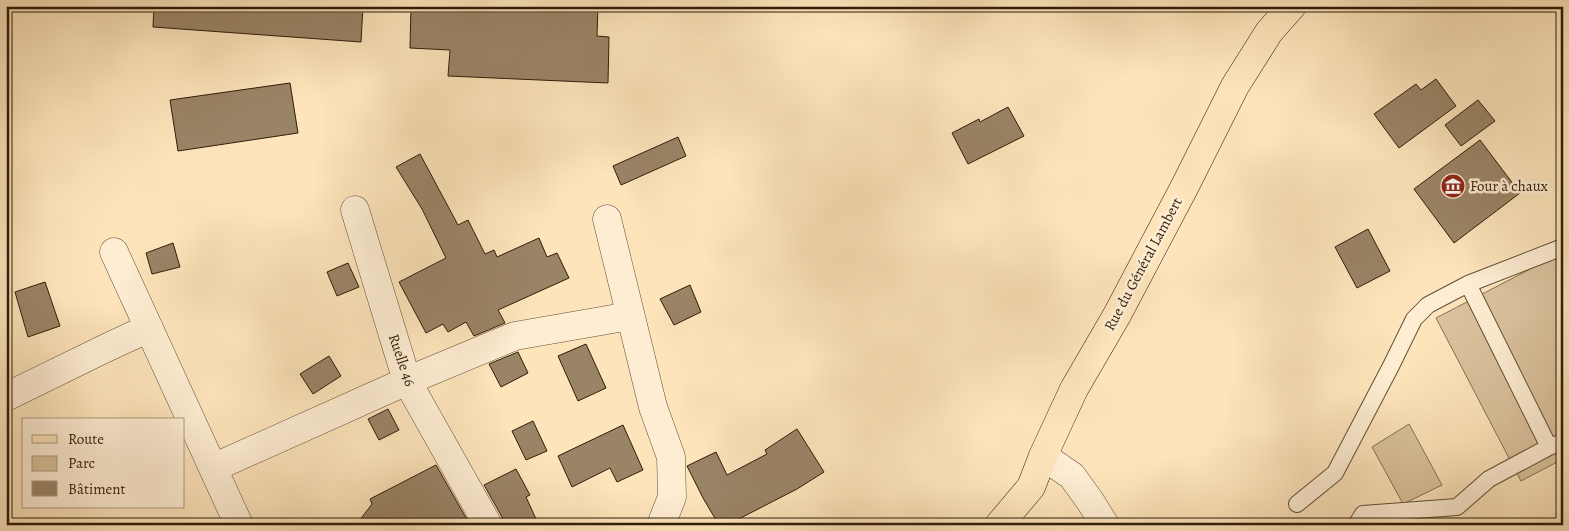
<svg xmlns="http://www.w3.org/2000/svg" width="1569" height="531" font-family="Alegreya,serif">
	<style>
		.green { fill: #dac29d; stroke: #847053 }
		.building { fill: #9a8466; stroke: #2f1d09 }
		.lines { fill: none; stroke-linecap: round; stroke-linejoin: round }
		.service-casing { stroke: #624f36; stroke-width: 18 }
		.minor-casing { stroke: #624f36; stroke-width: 29 }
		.primary-casing { stroke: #2f1d09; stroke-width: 29 }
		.service { stroke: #feedd3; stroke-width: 16 }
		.minor { stroke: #feedd3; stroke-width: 28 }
		.primary { stroke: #fde4bb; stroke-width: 28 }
		.labels { text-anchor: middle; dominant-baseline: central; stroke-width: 5; stroke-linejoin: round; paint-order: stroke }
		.poi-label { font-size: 15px; fill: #2f1d09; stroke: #feedd3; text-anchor: start }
		.street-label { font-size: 15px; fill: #2f1d09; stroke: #feedd3 }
	</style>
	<rect width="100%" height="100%" fill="#fde4bb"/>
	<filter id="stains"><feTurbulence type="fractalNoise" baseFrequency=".004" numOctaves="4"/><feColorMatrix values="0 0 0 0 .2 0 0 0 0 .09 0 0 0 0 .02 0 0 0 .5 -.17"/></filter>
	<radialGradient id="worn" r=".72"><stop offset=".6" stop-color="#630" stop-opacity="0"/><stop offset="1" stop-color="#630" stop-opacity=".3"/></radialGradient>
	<path class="green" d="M1563,252V459L1521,481L1436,318Z
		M1409,424L1442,485L1403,504L1372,447Z"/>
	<path class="building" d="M154,6H363L361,42L153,27Z
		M411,6H598L597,36L609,37L608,83L448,76L450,50L410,48Z
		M1436,79L1456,106L1399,148L1374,114L1416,84L1421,90Z
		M290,83L298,133L178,151L170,100Z
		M1478,100L1495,121L1461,146L1445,125Z
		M1008,107L1024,136L968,164L952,133L979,119L980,122Z
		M678,137L686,156L621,185L613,166Z
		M1480,140L1520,193L1454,243L1414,189Z
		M420,154L458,225L468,220L485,254L494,250L497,257L539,238L547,257L557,253L569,278L498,310L505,323L474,336L466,322L448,332L443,324L426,333L399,282L446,258L422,209L396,167Z
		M1368,229L1390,271L1357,288L1335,247Z
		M173,243L180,267L152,274L146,253Z
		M348,263L359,287L337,296L327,272Z
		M45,282L60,326L28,337L15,292Z
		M690,285L701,312L674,325L660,299Z
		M586,344L606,388L578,401L558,356Z
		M518,352L528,373L501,387L489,364Z
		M329,356L341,376L313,394L300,374Z
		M388,409L399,430L379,440L368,419Z
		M533,421L547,451L526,460L512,431Z
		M623,425L643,470L617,482L610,468L572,487L558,456Z
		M797,429L824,472L797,489L727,525H719L703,498L687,466L716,452L727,475L767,454L765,450Z
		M436,465L470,525H356L372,504L370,499Z
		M516,469L530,495L526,497L536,519L523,525H504L502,517L484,485Z"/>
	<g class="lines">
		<defs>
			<path id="service" d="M1468,284L1549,447
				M1297,504L1335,473L1391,366L1414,319L1428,305L1468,284L1563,247
				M1356,525L1363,514L1457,507L1489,479L1549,447L1563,442"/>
			<path id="minor" d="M355,210L407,381L488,525
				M607,219L653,407L671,457L672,497L661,525
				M114,252L239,525
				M6,397L106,348L149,328
				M1043,456L1072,476L1090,501L1105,525
				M213,468L407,381L515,336L630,316"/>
			<path id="primary" d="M999,525L1031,487L1043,456L1074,389L1117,315L1185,186L1235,86L1269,32L1292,6"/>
		</defs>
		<use href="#service" class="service-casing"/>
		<use href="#minor" class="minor-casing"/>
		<use href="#primary" class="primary-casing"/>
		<use href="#service" class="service"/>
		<use href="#minor" class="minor"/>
		<use href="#primary" class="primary"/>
	</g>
	<defs>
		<symbol id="museum-disc" viewBox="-11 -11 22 22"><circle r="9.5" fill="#8f2418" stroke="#feedd3"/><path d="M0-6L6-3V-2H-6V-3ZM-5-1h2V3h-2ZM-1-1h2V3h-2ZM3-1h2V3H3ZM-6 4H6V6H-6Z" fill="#fff"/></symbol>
	</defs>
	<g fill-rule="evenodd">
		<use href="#museum-disc" x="1439" y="172" width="28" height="28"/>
	</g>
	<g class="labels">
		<g class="poi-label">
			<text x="1470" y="186">Four à chaux</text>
		</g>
		<g class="street-label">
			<text transform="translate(1143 264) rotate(-62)">Rue du Général Lambert</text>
			<text transform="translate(402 360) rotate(71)">Ruelle 46</text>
		</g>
	</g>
	<rect width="1569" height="531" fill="none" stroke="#fde4bb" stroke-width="25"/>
	<rect x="8" y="8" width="1554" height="516" fill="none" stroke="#2f1d09" stroke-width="2.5"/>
	<rect x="12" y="12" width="1544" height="506" fill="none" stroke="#2f1d09"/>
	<rect x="22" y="418" width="162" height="90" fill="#feedd3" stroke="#ab9a82"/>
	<rect x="32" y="435" width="25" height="8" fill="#fde4bb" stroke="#ab9a82"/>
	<text x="68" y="444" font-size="15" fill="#2f1d09">Route</text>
	<rect x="32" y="456" width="25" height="15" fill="#dac29d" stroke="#ab9a82"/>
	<text x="68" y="468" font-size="15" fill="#2f1d09">Parc</text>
	<rect x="32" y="481" width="25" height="15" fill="#9a8466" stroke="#ab9a82"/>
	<text x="68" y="494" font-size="15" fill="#2f1d09">Bâtiment</text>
	<rect width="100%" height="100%" filter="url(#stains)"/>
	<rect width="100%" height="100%" fill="url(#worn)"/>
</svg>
